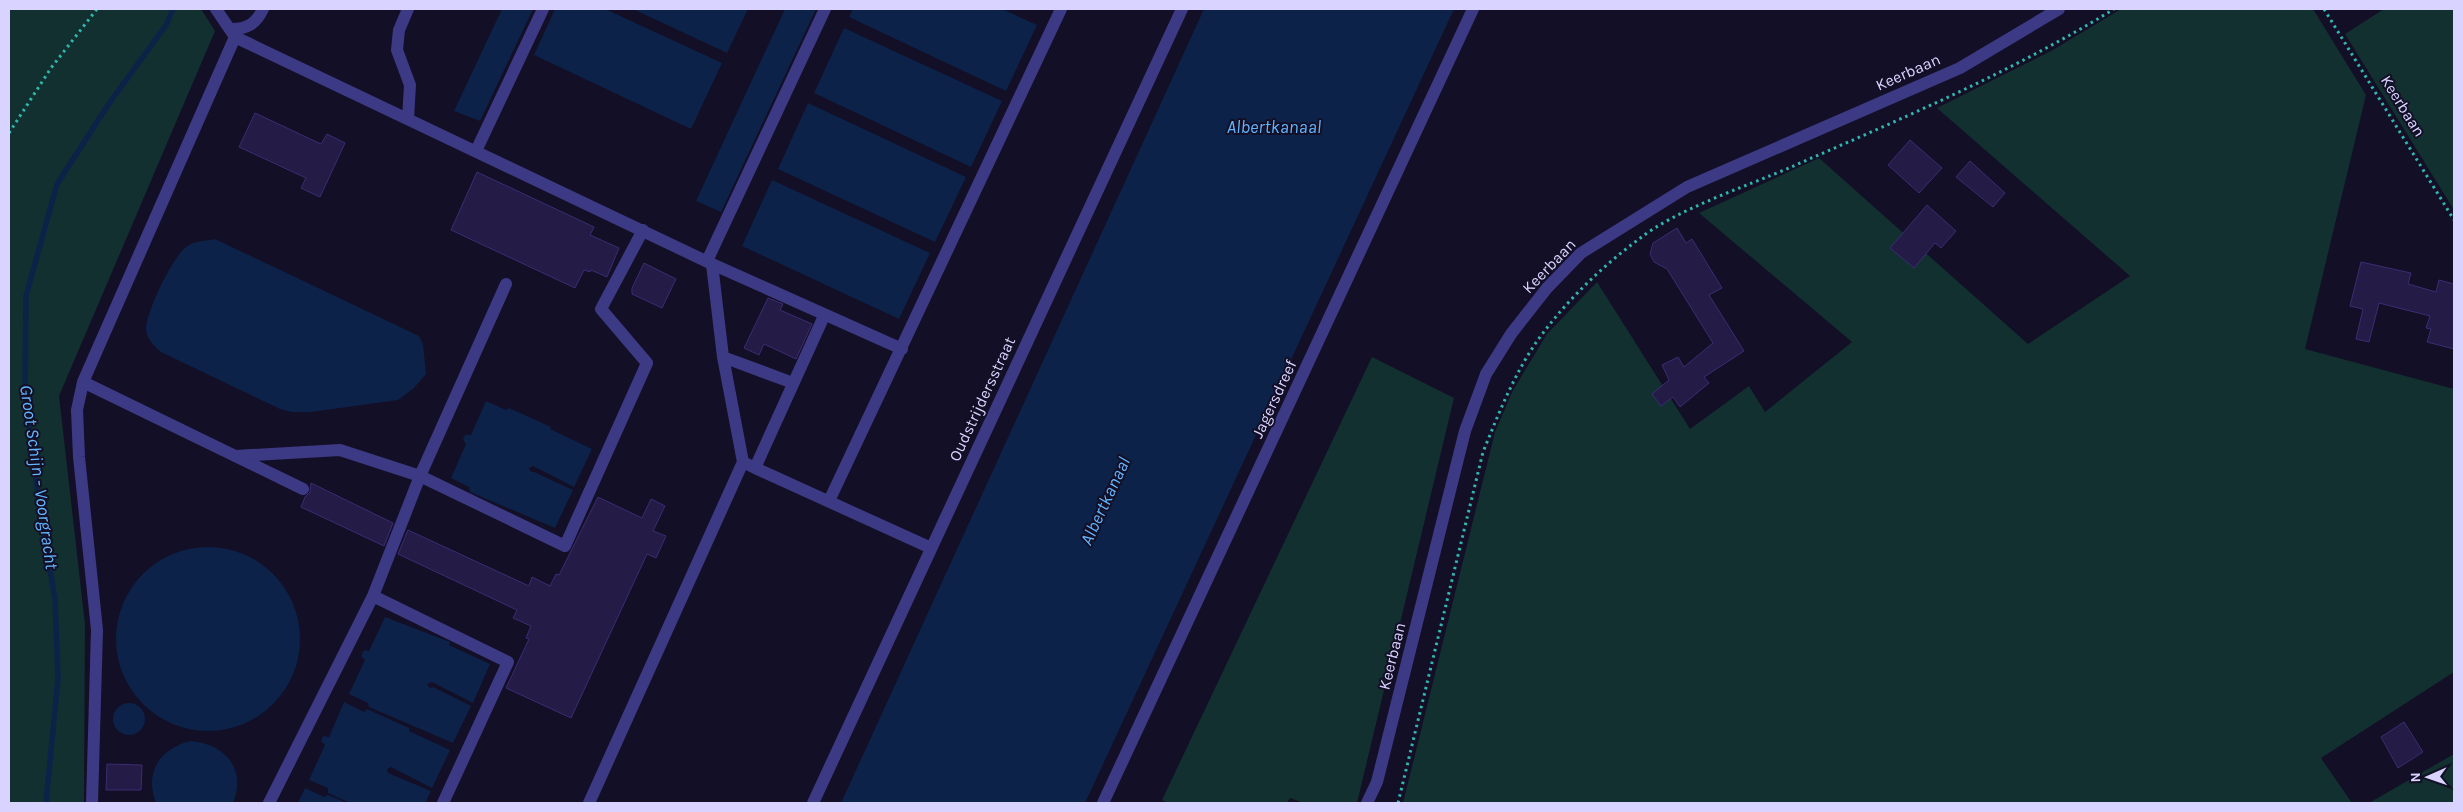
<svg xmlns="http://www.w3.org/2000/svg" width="2463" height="812" font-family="Karla,sans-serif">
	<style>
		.green { fill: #12302f }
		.water { fill: #0c2248 }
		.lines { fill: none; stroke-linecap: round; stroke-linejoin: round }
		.stream { stroke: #0c2248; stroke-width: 5.5 }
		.building { fill: #241b47; stroke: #3b2d73 }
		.path { stroke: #2fb8b0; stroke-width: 3; stroke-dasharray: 2.5 4; stroke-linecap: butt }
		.minor { stroke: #3d3a85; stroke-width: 12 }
		.labels { text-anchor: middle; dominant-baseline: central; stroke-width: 4; stroke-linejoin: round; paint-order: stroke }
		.street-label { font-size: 16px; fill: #d9d4ff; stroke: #130f26 }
		.water-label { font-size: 18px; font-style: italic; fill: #62b6ff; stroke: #130f26 }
	</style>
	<rect width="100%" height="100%" fill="#130f26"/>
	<path class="green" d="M9,9H201L215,31L59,396L85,624L84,803H9Z
		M2121,9H2313L2366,95L2305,349L2454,389V672L2321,758L2352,803H1403L1495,432L1512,392L1547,334L1597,282L1690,429L1749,386L1765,412L1852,342L1699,213L1819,158L2028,344L2130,276L1937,108L2051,51Z
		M2384,9H2454V210L2345,34Z
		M1372,357L1454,398L1357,803H1304L1290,798L1287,803H1168L1162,800Z
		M2454,754V803H2369Z"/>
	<path class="water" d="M502,9H533L480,121L454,111Z
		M555,9H605L722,63L691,129L534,55Z
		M633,9H748L727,53Z
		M785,9H816L721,212L696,201Z
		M853,9H1002L1037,25L1006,91L849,17Z
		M1204,9H1454L1085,803H841Z
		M844,28L1002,101L971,167L814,93Z
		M808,103L966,177L935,242L778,169Z
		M772,180L930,253L899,319L742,246Z
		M215,239L419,336L423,344L426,374L414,388L398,400L311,412H292L280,409L161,352C154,346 147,339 146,330C145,314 173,256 186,247C193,241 206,241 215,239Z
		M486,401L506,410L509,408L551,427L550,429L592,449L574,487L533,466L529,468L531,472H534L573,490L555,528L470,492L469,487L451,478L466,444L463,440L465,435H471Z
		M116 639a92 92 0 1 1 184 0a92 92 0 1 1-184 0Z
		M385,617L450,642L449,645L490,664L473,703L432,682L427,684L430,688L433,687L471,706L453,743L369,707L368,703L349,694L365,660L361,656L364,650L369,651Z
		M344,702L364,712L367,709L409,728V731L450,750L432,788L391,767L387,769L388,773L431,791L425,803H350L328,793V788L309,780L325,745L321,741L323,736L329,737Z
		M113 719a16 16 0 1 1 32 0a16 16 0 1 1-32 0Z
		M191,741C225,744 247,769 233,803H156C144,772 160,748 191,741Z
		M305,788L324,797L328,795L347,803H298Z"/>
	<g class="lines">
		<path class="stream" d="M46,803L58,678L55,599L41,518L25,394L26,296L57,184L108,105L166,25L173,9"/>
	</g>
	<path class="building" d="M255,113L321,144L327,134L345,143L320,197L301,188L306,178L239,147Z
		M1910,140L1942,168L1919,193L1888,165Z
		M1970,161L2005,193L1993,207L1956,177Z
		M477,172L594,227L590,235L619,248L607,277L591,270L590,272L584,270L575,288L451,230Z
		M1927,205L1956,231L1941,248L1935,243L1914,268L1890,248Z
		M1677,228L1686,243L1692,239L1722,288L1709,295L1744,351L1704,377L1709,383L1680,407L1673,397L1661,406L1652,394L1669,380L1662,365L1678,357L1684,367L1713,343L1667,269L1654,262L1650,254L1653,243Z
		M2361,262L2411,273L2408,284L2436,292L2439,280L2454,284V349L2427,342L2431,329L2426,328L2430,316L2379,303L2369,342L2356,339L2363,309L2350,306Z
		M644,263L676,279L662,308L632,294V288Z
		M768,298L783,304L780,310L812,324L796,359L764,344L759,355L744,348Z
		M311,483L393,523L384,546L301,507L305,497L310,492Z
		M598,497L642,518L651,499L665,506L653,531L666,536L656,558L647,554L571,718L506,688L529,639L526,638L531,626L513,618L517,610L398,554L408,530L529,586L532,577L550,586L556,574L559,575Z
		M2404,722L2423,752L2398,768L2381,737Z
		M107,764L142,765L141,790H106Z"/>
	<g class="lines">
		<path class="path" d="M2324,9L2454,220
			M9,133L51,68L97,9
			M1398,803L1483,452C1498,415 1513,377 1535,344C1563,304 1600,268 1639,239C1677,209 1745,187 1791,167C1901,119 2012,72 2114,9"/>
		<path class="minor" d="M216,9L235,37L712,264L902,349
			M231,29C247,29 256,24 263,9
			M408,119L410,85L397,50L399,30L408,9
			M476,151L543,9
			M707,261L825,9
			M712,264L723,357L743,462
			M723,357L793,383
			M83,382L303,489
			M235,456L340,450L420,476L565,546L647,363L601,309L643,230
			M755,468L931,548
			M829,501L1061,9
			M373,596L508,662L443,803
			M92,803L97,630L79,457L77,410L83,382L235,37
			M269,803L373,596L420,476L506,284
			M589,803L743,462L755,468L824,316
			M813,803L1182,9
			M1103,803L1473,9
			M1367,803L1377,782L1465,431L1486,374L1511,334L1547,288L1581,253L1687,187L1960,68L2059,9"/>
	</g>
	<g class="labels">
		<g class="street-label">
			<text transform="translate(1908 72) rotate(-24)">Keerbaan</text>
			<text transform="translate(2403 106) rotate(58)">Keerbaan</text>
			<text transform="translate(1549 266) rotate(-46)">Keerbaan</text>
			<text transform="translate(982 399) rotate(-65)">Oudstrijdersstraat</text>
			<text transform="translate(1274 399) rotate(-65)">Jagersdreef</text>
			<text transform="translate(1392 656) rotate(-76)">Keerbaan</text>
		</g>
		<g class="water-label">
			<text x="1274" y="127">Albertkanaal</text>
			<text transform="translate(39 477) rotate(82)">Groot Schijn - Voorgracht</text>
			<text transform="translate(1105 501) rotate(-65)">Albertkanaal</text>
		</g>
	</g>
	<rect width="2463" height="812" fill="none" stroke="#d9d4ff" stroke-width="20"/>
	<g transform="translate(2428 777) rotate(268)" stroke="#130f26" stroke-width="4" paint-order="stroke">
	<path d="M0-4L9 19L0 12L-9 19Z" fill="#d9d4ff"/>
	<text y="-8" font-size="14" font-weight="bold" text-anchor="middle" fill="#d9d4ff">N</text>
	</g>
</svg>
